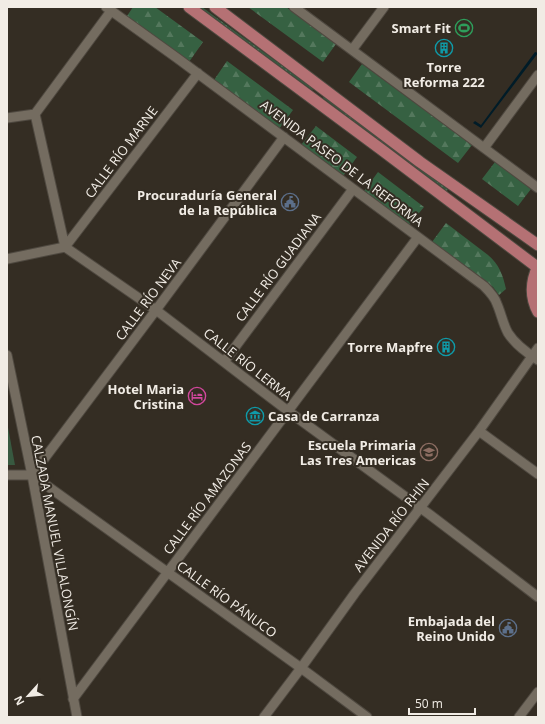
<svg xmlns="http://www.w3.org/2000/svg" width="545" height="724" font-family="'Open Sans',sans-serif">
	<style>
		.grass { fill: url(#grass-dots) }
		.forest { fill: url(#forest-firs) }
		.green { fill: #385940 }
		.water { fill: #001c28 }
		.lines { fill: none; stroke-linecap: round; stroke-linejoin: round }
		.minor-casing { stroke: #4f4940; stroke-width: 11 }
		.major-casing { stroke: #4f4940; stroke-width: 13 }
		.minor { stroke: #746c60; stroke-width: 9 }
		.major { stroke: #b57174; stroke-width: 11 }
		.labels { text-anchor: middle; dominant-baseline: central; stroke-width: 4; stroke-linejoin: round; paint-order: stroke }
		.poi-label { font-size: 13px; font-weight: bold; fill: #f1ece5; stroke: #342d23; text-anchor: end }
		.street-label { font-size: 13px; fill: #f1ece5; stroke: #342d23 }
	</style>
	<defs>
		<pattern id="grass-dots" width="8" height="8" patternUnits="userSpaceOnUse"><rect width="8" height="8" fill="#385940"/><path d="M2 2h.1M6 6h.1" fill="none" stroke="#55715b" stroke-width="1.8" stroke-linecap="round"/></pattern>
		<pattern id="forest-firs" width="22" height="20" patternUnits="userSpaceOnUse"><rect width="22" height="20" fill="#366142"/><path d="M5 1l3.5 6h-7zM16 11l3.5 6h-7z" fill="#54785d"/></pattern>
	</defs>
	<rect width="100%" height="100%" fill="#342d23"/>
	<path class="grass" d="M199,7H202L314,89L312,90Z
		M324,96L448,189L447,191L323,98Z"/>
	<path class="forest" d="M133,7H155L203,42L189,62L127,16Z
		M248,7H286L336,44L323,62Z
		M227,61L293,110L279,129L214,80Z
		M362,64L472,145L458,163L349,82Z
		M316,126L357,157L343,176L301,145Z
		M495,162L531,189L518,206L482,179Z
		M378,172L424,207L409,225L364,191Z
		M446,223L488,255C499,264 503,275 506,289L499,295L493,287L486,281L432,242Z"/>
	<path class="green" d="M7,422L15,465H7Z"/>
	<path class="water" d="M535,52L538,53L481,128L473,123L475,121L481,125Z"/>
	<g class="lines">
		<defs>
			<path id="minor" d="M106,7L177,58L484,286C489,291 495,297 497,304C501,313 503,324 508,333C515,344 527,353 538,360
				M294,7L538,188
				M352,50L384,7
				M35,114L65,247
				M35,114L111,11
				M7,118L35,114
				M484,148L538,75
				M65,247L198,73
				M7,259L65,247L156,310L288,411L429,514L538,597
				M7,355L32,475L77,717
				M224,362L353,189
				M479,431L538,474
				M7,475H32
				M32,475L156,310L284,137
				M32,475L301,668L367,717
				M73,699L418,237
				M264,717L301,668L355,593L479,431L538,348
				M519,717L538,692"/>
			<path id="major" d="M189,7L382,150L537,267
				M215,7L420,162L538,245
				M538,266C531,281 530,297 538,312"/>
		</defs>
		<use href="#minor" class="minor-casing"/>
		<use href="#major" class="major-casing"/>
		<use href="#minor" class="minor"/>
		<use href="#major" class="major"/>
	</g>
	<defs>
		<symbol id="stadium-ring" viewBox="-11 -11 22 22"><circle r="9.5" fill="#342d23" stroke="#2e9e5b" stroke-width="1.5"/><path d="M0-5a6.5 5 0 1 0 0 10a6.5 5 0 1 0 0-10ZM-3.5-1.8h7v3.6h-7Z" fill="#2e9e5b"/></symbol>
		<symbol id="building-ring" viewBox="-11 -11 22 22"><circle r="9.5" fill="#342d23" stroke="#0f9aa8" stroke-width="1.5"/><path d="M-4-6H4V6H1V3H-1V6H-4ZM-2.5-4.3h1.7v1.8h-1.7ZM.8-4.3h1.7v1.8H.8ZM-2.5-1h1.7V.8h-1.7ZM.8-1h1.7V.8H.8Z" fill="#0f9aa8"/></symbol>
		<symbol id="civic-ring" viewBox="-11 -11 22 22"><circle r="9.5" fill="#342d23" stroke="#5c6f8a" stroke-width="1.5"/><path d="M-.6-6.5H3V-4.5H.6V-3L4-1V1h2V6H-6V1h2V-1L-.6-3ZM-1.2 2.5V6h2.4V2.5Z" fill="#5c6f8a"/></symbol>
		<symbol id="hotel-ring" viewBox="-11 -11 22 22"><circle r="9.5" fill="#342d23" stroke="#d1479c" stroke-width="1.5"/><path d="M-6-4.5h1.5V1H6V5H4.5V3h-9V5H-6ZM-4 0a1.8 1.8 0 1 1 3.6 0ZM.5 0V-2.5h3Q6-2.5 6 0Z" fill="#d1479c"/></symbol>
		<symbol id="museum-ring" viewBox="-11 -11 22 22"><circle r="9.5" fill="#342d23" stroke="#0f9aa8" stroke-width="1.5"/><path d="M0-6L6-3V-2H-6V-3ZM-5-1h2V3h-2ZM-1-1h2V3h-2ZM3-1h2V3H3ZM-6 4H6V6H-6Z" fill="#0f9aa8"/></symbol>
		<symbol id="school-ring" viewBox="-11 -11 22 22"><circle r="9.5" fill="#342d23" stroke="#8d6e63" stroke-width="1.5"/><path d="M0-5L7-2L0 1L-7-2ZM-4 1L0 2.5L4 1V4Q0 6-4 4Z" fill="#8d6e63"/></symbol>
	</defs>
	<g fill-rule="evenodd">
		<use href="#stadium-ring" x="454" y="18" width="20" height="20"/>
		<use href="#building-ring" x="434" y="38" width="20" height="20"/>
		<use href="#civic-ring" x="280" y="192" width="20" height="20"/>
		<use href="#building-ring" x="436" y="337" width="20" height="20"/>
		<use href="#hotel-ring" x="187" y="386" width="20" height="20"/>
		<use href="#museum-ring" x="245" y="406" width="20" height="20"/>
		<use href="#school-ring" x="419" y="442" width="20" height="20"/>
		<use href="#civic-ring" x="498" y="618" width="20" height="20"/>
	</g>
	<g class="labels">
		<g class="poi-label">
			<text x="451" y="28">Smart Fit</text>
			<text x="444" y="67" text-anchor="middle">Torre<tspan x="444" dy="15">Reforma 222</tspan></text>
			<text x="277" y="195">Procuraduría General<tspan x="277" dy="15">de la República</tspan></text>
			<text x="433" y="347">Torre Mapfre</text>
			<text x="184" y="389">Hotel Maria<tspan x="184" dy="15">Cristina</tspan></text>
			<text x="268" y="416" text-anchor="start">Casa de Carranza</text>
			<text x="416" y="445">Escuela Primaria<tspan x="416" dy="15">Las Tres Americas</tspan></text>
			<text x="495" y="621">Embajada del<tspan x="495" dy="15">Reino Unido</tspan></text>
		</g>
		<g class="street-label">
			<text transform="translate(121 152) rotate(-53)">CALLE RÍO MARNE</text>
			<text transform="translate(342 163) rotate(37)">AVENIDA PASEO DE LA REFORMA</text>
			<text transform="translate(278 267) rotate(-53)">CALLE RÍO GUADIANA</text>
			<text transform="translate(148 299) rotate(-53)">CALLE RÍO NEVA</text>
			<text transform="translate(248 364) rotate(38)">CALLE RÍO LERMA</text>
			<text transform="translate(207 498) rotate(-53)">CALLE RÍO AMAZONAS</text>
			<text transform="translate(391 525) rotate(-52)">AVENIDA RÍO RHIN</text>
			<text transform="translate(55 533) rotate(79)">CALZADA MANUEL VILLALONGÍN</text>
			<text transform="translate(227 599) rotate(36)">CALLE RÍO PÁNUCO</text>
		</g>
	</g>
	<rect width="545" height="724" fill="none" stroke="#f1ece5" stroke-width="16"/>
	<g transform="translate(28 696) rotate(243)" stroke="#342d23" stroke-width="3" paint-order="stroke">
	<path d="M0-3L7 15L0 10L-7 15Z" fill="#f1ece5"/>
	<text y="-6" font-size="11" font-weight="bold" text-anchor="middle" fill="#f1ece5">N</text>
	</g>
	<path d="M409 708v6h66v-6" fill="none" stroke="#f1ece5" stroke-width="2"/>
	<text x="415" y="708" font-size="12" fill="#f1ece5" stroke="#342d23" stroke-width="3" paint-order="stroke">50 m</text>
</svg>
